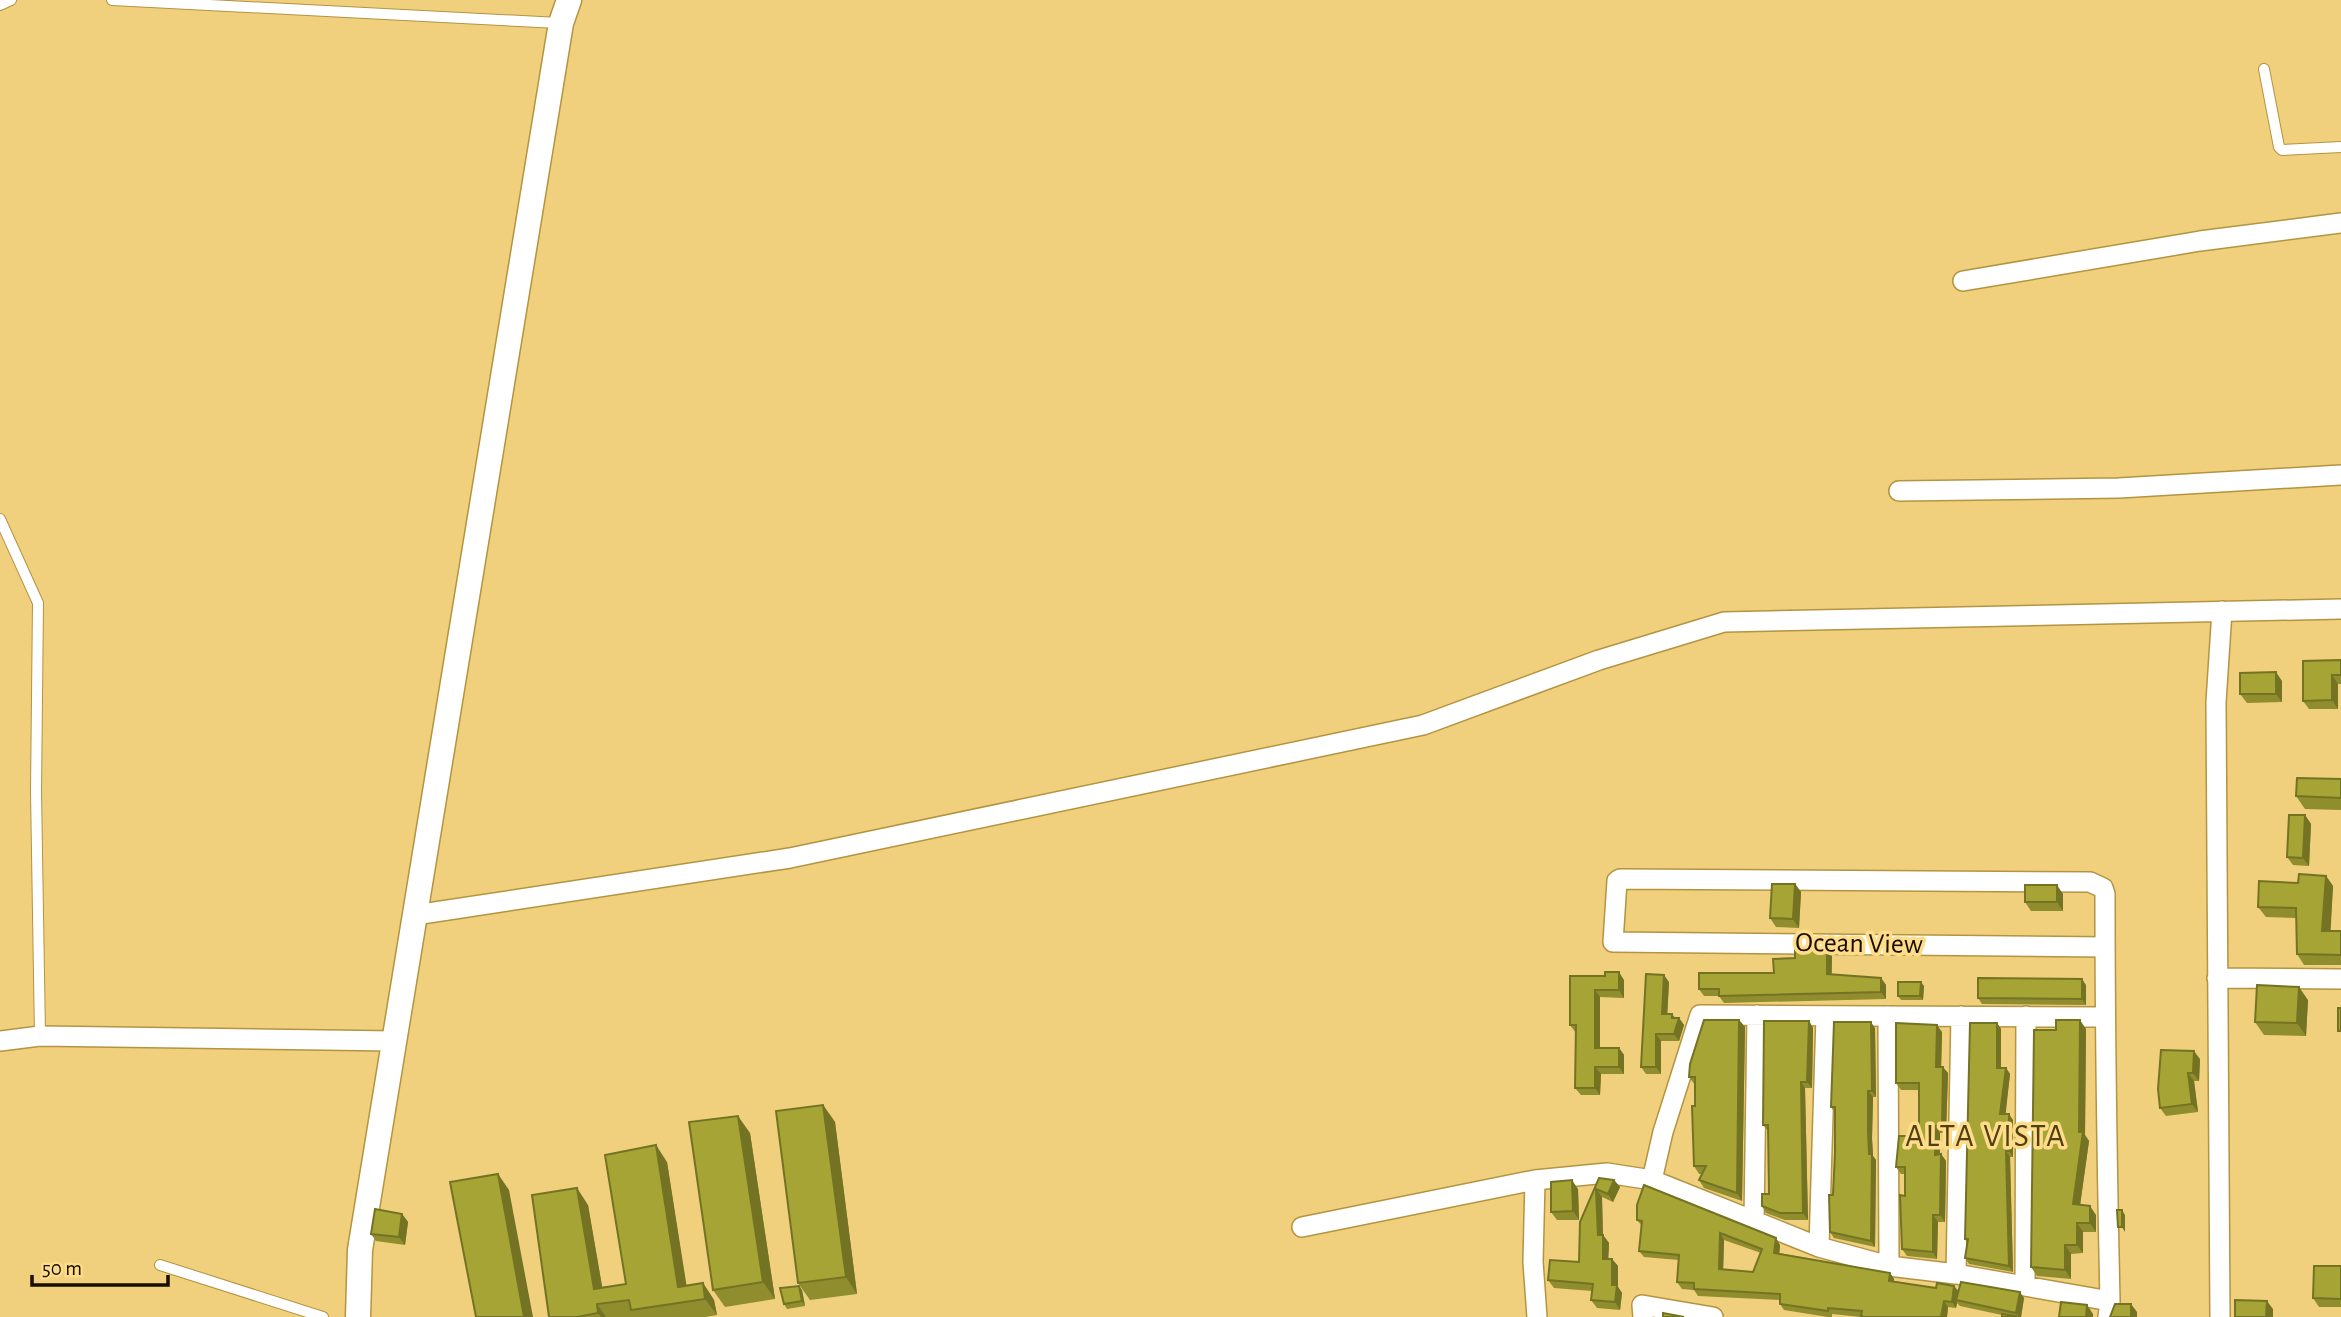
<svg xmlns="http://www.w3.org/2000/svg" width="2341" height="1317" font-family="'Alegreya Sans',sans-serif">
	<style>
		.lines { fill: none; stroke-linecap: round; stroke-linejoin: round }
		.service-casing { stroke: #b49441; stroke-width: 12 }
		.minor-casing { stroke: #b49441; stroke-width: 22 }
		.tertiary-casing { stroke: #b49441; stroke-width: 27 }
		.service { stroke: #fff; stroke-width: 10 }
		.minor { stroke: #fff; stroke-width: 19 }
		.tertiary { stroke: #fff; stroke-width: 24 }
		.wall { fill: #8f8d2d; fill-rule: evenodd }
		.shaded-wall { fill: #747324 }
		.building { fill: #a6a434; stroke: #747324; stroke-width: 2; fill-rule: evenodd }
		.labels { text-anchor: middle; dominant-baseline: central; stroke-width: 7; stroke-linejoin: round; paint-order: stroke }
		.street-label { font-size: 28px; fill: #180e00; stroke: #fedc89 }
		.quarter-label { font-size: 32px; letter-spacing: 2px; fill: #503f12; stroke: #fedc89 }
	</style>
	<rect width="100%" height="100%" fill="#f0cf7d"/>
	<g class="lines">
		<defs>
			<path id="service" d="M112,0L559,23
				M0,5L11,0
				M2264,69L2279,147L2282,150L2341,147
				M0,519L38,603L36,791L40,1036
				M160,1265L323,1317"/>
			<path id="minor" d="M1963,281L2200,241L2341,223
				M1899,491L2119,488L2341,475
				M415,915L790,858L1423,725L1599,660L1724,622L2341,609
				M2105,947L1613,942L1617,881L1620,879L2090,882L2103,888L2105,894C2105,1030 2107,1165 2110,1301L2108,1317
				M2217,978L2341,979
				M1888,1016L1889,1266
				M2103,1017L1700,1015L1663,1132L1652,1180L1819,1247L1889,1266L1956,1274L2110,1301
				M0,1041L40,1036L394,1041
				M1535,1180L1533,1262L1537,1317
				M1754,1220L1757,1015
				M1302,1227L1535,1180L1607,1173L1652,1180
				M1819,1247L1826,1016
				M1956,1274L1961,1016
				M2025,1286L2026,1016
				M1643,1317L1642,1305L1713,1317
				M2220,1317L2216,702L2222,611"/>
			<path id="tertiary" d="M358,1317L360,1250L561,23L569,0"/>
		</defs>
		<use href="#service" class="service-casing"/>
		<use href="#minor" class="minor-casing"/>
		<use href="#tertiary" class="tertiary-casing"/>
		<use href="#service" class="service"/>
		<use href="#minor" class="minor"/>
		<use href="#tertiary" class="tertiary"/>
	</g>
	<path class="wall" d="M2341,660V684H2338V709H2309L2303,701Z
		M2282,681V702L2247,703L2240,694Z
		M2341,779V810L2305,809L2296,796Z
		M2305,815L2311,824L2309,866L2293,865L2287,857Z
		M2326,876L2333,886L2330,931H2341V965H2304L2297,954V918L2266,917L2258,907L2298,883Z
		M1795,884L1801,892L1799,928L1776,927L1770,918Z
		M2063,894V911H2031L2025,902Z
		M1832,956V974L1881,978L1886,985V999L1724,1003L1719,996H1704L1699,989L1774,973Z
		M1570,976L1624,980V998L1600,997V1048H1619L1624,1055V1074H1601L1600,1095H1581L1575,1088L1576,1033L1570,1025Z
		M1669,982L1667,1014H1672L1675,1018H1679L1684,1025L1679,1041H1661V1074H1646L1641,1067Z
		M2086,985V1005L1982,1004L1978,998Z
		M1924,986L1923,1000H1901L1898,996Z
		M2308,1000L2306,1036L2264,1035L2255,1022Z
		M1739,1020L1745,1027L1742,1201L1704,1188L1699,1180L1702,1174H1699L1694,1166L1695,1085L1689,1077Z
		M1809,1021L1813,1028L1812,1088H1805L1808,1220H1785L1766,1213L1762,1206L1769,1194L1768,1131L1763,1125Z
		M1997,1023L2001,1029V1068H2006L2010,1074L2005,1114L2013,1120V1157H2010L2013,1272L1969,1264L1965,1258L1967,1243L1965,1239Z
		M1875,1028L1876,1097H1873L1872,1138L1873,1156L1876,1160L1875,1247L1834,1238L1830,1232L1835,1153V1113L1831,1107Z
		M2086,1029L2085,1135L2089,1141L2080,1205L2096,1215V1232H2083V1253L2071,1254V1279L2037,1276L2031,1267Z
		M1942,1032L1941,1067L1948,1073L1946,1133H1940V1154H1941L1946,1161L1945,1222H1938L1937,1259L1907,1256L1902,1249L1905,1174H1901L1896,1167L1919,1136V1090H1901L1896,1083Z
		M2200,1059L2199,1081H2194L2198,1112L2166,1116L2160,1108L2158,1089Z
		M823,1105L835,1122L857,1294L810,1300L798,1283Z
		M750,1133L775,1299L725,1307L713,1290Z
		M667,1162L686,1286L703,1283L714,1300L717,1315L705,1317H549L588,1205L602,1287L626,1284Z
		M1599,1178L1614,1180L1620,1187L1613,1202L1602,1197L1603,1235L1609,1243L1608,1259H1612L1618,1266V1287L1622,1293L1620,1310L1597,1308L1591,1300L1592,1291L1554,1288L1548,1280L1579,1262Z
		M1578,1189L1579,1220H1557L1551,1212Z
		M1637,1205L1780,1245L1779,1253L1890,1273L1894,1279V1281L1936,1288L1954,1286L1958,1291L2024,1298L2021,1317L2002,1315L1960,1306L1957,1303L1956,1308L1948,1307L1947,1317H1861L1832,1314V1317H1828L1784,1310L1780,1304V1300L1698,1296L1694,1290L1682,1289L1677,1282L1679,1260L1644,1257L1639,1251L1642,1226L1637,1220ZM1724,1240L1761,1253L1753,1272L1723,1270Z
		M402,1214L408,1222L405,1245L376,1241L371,1234Z
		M2341,1266V1307H2319L2313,1298Z
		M802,1290L805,1306L787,1309L784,1304Z"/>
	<path class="shaded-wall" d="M2276,672L2282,681V702L2276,694Z
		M2332,675L2338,684V709L2332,700Z
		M2305,815L2311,824L2309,866L2303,858Z
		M2326,876L2333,886L2330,942L2322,931Z
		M1795,884L1801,892L1799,928L1793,919Z
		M2057,885L2063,894V911L2057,902Z
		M1827,949L1832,956L1831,981L1827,974Z
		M1619,972L1624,980V998L1619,990Z
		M1664,975L1669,982L1667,1021L1662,1014Z
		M1881,978L1886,985V999L1881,992Z
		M2082,979L2086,985V1005L2082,999Z
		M1921,982L1924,986L1923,1000L1920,996Z
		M2299,987L2308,1000L2306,1036L2297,1023Z
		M1595,990L1600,997V1055L1595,1048Z
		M1672,1014L1677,1021L1679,1018L1684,1025L1679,1041L1674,1034Z
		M1739,1020L1745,1027L1742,1201L1737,1193Z
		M2080,1020L2086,1029L2085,1135L2089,1141L2079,1213L2073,1204L2079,1132Z
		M1809,1021L1813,1028L1812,1088L1807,1082Z
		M1871,1022L1875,1028L1876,1097L1872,1091Z
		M1997,1023L2001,1029V1074L1997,1068Z
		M1937,1025L1942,1032L1941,1073L1936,1067Z
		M1656,1034L1661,1041V1074L1656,1067Z
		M1619,1048L1624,1055V1074L1619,1067Z
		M2194,1051L2200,1059L2199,1081L2193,1073Z
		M1595,1067L1601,1074L1600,1095L1595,1088Z
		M1943,1067L1948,1073L1946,1133L1942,1127Z
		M2006,1068L2010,1074L2005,1120L2000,1114Z
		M2188,1073L2194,1081L2198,1112L2192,1104Z
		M1801,1082L1805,1088L1808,1220L1803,1213Z
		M1868,1091L1873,1097L1872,1138L1873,1156L1876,1160L1875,1247L1871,1241L1868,1132Z
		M823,1105L835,1122L857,1294L846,1277Z
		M2009,1114L2013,1120V1157L2009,1151Z
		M738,1116L750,1133L775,1299L763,1282Z
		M1936,1126L1940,1133V1161L1935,1155Z
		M656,1145L667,1162L689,1301L678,1287Z
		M2006,1151L2010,1157L2013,1272L2009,1266Z
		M1941,1154L1946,1161L1945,1222L1940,1215Z
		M498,1174L509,1190L533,1317H524Z
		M1572,1180L1578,1189L1579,1220L1573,1211Z
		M1614,1180L1620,1187L1613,1202L1608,1194Z
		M577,1188L588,1205L605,1303L594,1289Z
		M1596,1189L1602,1197L1603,1242V1235L1609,1243L1608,1266L1603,1259L1598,1235Z
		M2090,1206L2096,1215V1232L2090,1223Z
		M2122,1210L2125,1215V1232L2122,1227Z
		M402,1214L408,1222L405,1245L399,1237Z
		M1933,1215L1938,1222L1937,1259L1933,1252Z
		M2077,1223L2083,1232V1253L2077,1245Z
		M1720,1233L1724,1240L1723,1276L1719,1269Z
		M1776,1238L1780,1245L1779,1259L1774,1253Z
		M2065,1245L2071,1254V1279L2065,1270Z
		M1612,1259L1618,1266V1287L1622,1293L1620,1310L1615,1302L1612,1285Z
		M1890,1273L1894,1279L1893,1287L1889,1281Z
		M703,1283L714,1300L717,1315L705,1299Z
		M799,1286L802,1290L805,1306L802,1301Z
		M1954,1286L1959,1292L1956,1300L1957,1303L1956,1308L1952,1302Z
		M2020,1292L2024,1298L2021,1317H2019L2016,1313Z
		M1944,1301L1948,1307L1947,1317H1941Z
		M2267,1301L2273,1309V1317H2266Z
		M597,1304L606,1317H601L598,1313Z
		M2131,1304L2137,1312V1317H2131Z
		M2087,1305L2093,1314V1317H2086Z"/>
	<path class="building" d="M2341,660V675H2332V700L2303,701V661Z
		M2276,672V694H2240V673Z
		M2297,778L2341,779V798L2296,796Z
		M2289,815H2305L2303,858L2287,857Z
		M2299,874L2326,876L2322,931H2341V955L2297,954L2296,908L2258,907L2259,881L2298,883Z
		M1772,884H1795L1793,919L1770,918Z
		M2025,885H2057V902H2025Z
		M1795,949H1827V974L1881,978V992L1719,996V989H1699V973H1774L1773,959L1795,958Z
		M1605,972H1619V990H1595V1048H1619V1067H1595V1088H1575L1576,1025H1570V976H1605Z
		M1646,974L1664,975L1662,1014H1672V1018H1679L1674,1034H1656V1067H1641Z
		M1978,978L2082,979V999L1978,998Z
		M1898,982H1921L1920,996H1898Z
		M2257,985L2299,987L2297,1023L2255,1022Z
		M2338,1008H2341V1031H2338Z
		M1704,1020H1739L1737,1193L1699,1180L1706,1166H1694L1692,1106H1695V1077H1689L1690,1064Z
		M2056,1020H2080L2079,1132H2083L2073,1204L2090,1206V1223H2077V1245H2065V1270L2031,1267L2034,1030H2056Z
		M1764,1021H1809L1807,1082H1801L1803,1213H1780L1762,1206V1194H1769L1768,1125H1763Z
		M1834,1022H1871L1872,1091H1868V1132L1869,1154H1872L1871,1241L1830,1232L1829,1195H1833L1835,1153V1107H1831Z
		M1896,1023L1937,1025L1936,1067H1943L1942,1127L1936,1126L1935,1155L1941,1154L1940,1215H1933V1252L1902,1249L1900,1195L1905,1196V1167H1896L1899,1136H1919V1083H1896Z
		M1970,1023H1997V1068H2006L2000,1114H2009V1151H2006L2009,1266L1965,1258L1968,1239H1965Z
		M2161,1050L2194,1051L2193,1073H2188L2192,1104L2160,1108L2158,1089Z
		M823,1105L846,1277L798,1283L776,1111Z
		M738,1116L763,1282L713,1290L689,1122Z
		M656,1145L678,1287L703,1283L705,1299L631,1310L629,1300L597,1304L598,1313L577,1317H549L532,1195L577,1188L594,1289L626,1284L605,1155Z
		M498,1174L524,1317H476L450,1182Z
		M1599,1178L1614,1180L1608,1194L1596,1189L1598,1235H1603V1259H1612V1285H1617L1615,1302L1591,1300L1593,1284L1548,1280L1550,1260L1579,1262L1580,1222Z
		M1572,1180L1573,1211L1551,1212V1182Z
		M1644,1185L1776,1238L1774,1253L1890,1273L1889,1281L1936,1288L1937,1283L1954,1286L1952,1302L1944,1301L1941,1317H1864L1861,1316L1862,1311L1828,1308V1311L1780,1304V1294L1694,1289V1283L1677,1282L1679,1255L1639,1251L1642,1221L1637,1220V1205ZM1720,1233L1762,1249L1753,1272L1719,1269Z
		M375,1209L402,1214L399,1237L371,1234Z
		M2117,1210H2122V1227H2118Z
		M2314,1266H2341V1299L2313,1298Z
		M1961,1282L2020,1292L2016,1313L1956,1300Z
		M799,1286L802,1301L784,1304L780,1288Z
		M2235,1300L2267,1301L2266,1317H2235Z
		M2061,1302L2087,1305L2086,1317H2059Z
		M2115,1304H2131V1317H2110Z
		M1663,1313L1684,1317H1663Z
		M2002,1314L2020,1317H2002Z"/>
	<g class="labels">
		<g class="street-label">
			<text transform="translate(1859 944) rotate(1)">Ocean View</text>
		</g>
		<g class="quarter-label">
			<text x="1986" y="1136">ALTA VISTA</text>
		</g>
	</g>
	<path d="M32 1275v10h136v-10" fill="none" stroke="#180e00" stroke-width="3.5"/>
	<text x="42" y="1275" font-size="21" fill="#180e00" stroke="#fedc89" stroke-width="5" paint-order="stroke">50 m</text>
</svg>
